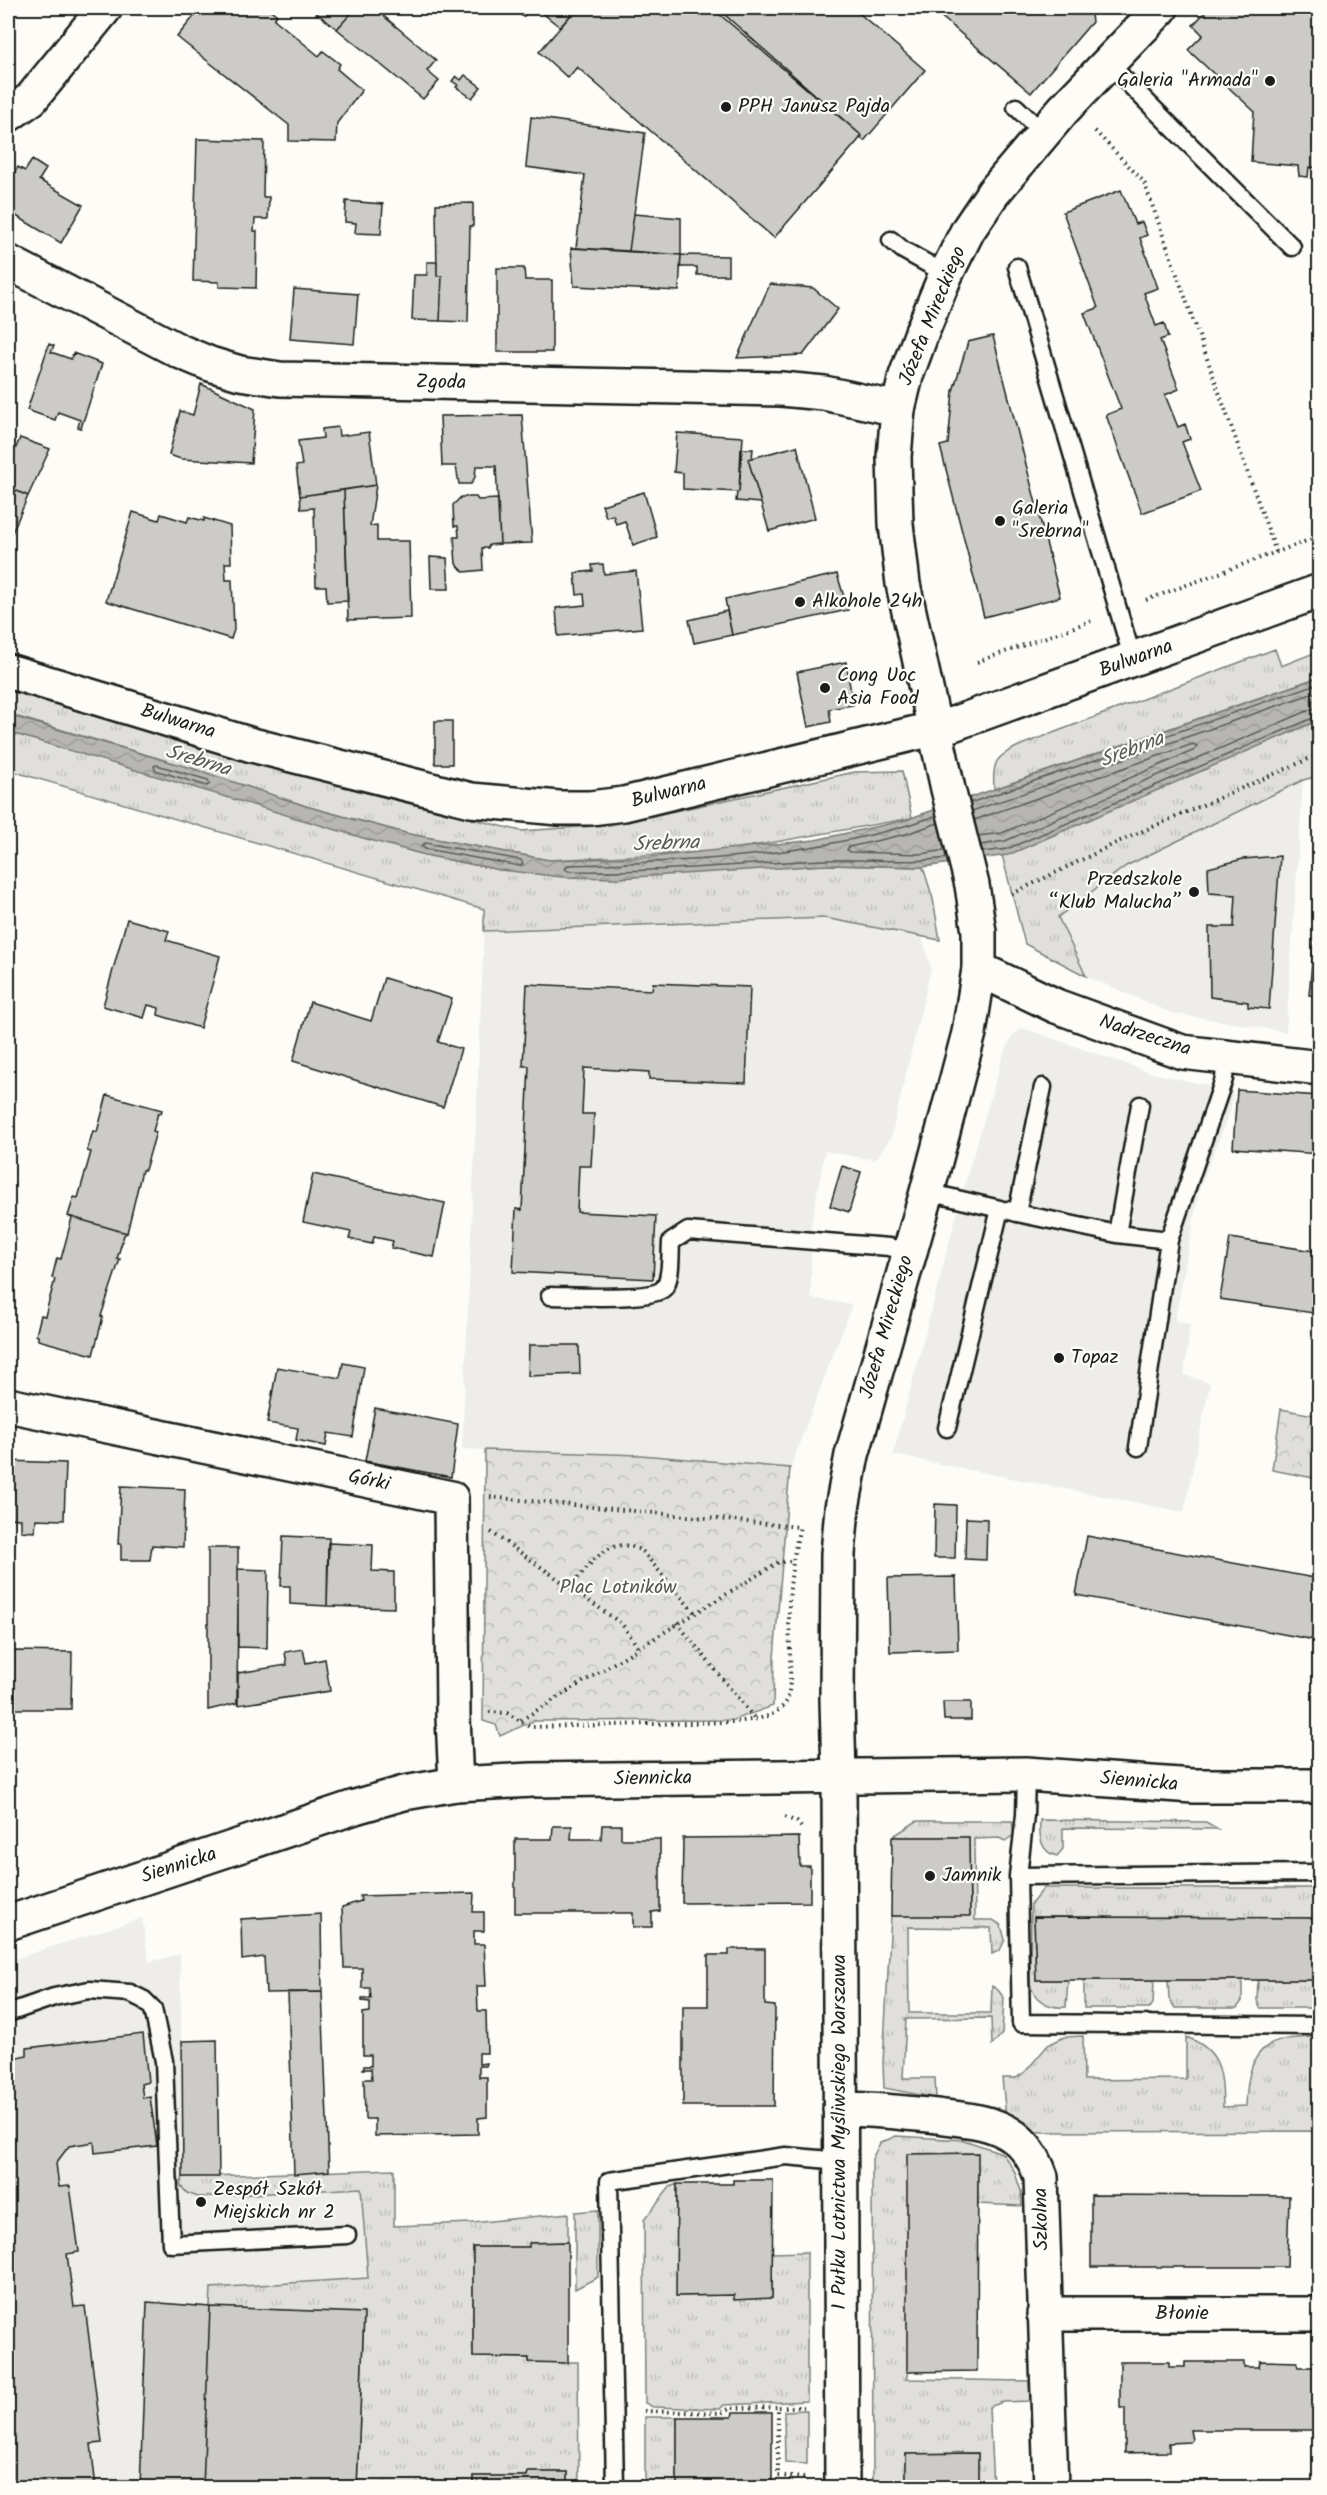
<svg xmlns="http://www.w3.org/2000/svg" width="1327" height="2495" font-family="Kalam,sans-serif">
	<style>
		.built { fill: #eeede9 }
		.grass { fill: url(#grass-tufts); stroke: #7e7e7c; stroke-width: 1.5 }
		.forest { fill: url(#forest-crowns); stroke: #7e7e7c; stroke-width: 1.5 }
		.water { fill: url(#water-waves); stroke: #797876; stroke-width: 1.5 }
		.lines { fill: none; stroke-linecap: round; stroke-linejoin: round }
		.shore { stroke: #5a5a58; stroke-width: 1.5 }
		.building { fill: #cccbc8; stroke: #1c1c1c; stroke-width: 1.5 }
		.lane-casing { stroke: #1c1c1c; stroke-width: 21 }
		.street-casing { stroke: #1c1c1c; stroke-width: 38 }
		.secondary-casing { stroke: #1c1c1c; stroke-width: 38 }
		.path { stroke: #1c1c1c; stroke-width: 4; stroke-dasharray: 1.5 4.5; stroke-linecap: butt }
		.lane { stroke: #fdfcf7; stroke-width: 16 }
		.street { stroke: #fdfcf7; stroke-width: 33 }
		.secondary { stroke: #fdfcf7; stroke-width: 33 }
		.poi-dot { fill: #1c1c1c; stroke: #fdfcf7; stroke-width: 2 }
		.labels { text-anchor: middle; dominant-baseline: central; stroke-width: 4.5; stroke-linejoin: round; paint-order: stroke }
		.poi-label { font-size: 20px; fill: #1c1c1c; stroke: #fdfcf7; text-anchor: start }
		.street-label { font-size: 20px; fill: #1c1c1c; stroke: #fdfcf7 }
		.park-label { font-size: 20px; fill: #575655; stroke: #fdfcf7 }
		.water-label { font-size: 21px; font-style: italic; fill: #5a5a58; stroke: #fdfcf7 }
	</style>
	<defs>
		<pattern id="grass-tufts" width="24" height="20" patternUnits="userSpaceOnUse" patternTransform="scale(1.5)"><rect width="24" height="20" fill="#e0dfdb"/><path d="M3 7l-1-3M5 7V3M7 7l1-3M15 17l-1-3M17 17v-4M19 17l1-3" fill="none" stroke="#c0bfbb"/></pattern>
		<pattern id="forest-crowns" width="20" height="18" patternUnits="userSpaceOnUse" patternTransform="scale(1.5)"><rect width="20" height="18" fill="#e0dfdb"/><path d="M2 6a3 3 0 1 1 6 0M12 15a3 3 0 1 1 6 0" fill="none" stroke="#c0bfbb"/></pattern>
		<pattern id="water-waves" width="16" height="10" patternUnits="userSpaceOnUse" patternTransform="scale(1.5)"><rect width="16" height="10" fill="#b7b6b2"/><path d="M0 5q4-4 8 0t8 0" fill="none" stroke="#9d9c98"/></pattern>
	</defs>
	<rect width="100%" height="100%" fill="#fdfcf7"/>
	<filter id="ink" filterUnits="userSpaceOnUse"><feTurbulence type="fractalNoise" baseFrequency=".0167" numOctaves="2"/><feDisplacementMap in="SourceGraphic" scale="12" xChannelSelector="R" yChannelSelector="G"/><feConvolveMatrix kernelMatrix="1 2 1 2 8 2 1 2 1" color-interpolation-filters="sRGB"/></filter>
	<g filter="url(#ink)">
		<path class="built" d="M1303,780L1286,1032L1172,1013L1086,976L1058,918L1126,866Z
			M825,918L922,937L931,968L891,1137L875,1160L825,1151L811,1226V1298L852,1305L790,1468L641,1455L462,1449L484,931Z
			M1022,1028L1152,1073L1233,1091L1230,1112L1200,1187L1175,1320L1190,1325L1184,1375L1210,1383L1184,1512L893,1455L965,1183L1002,1059L1012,1036Z
			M142,1918L149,1962L180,1954L183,2177L394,2169L390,2487H8V1961Z"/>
		<path class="grass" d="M1275,649L1281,666L1319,651V677L994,789C992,760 996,757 1021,745Z
			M8,687L363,792L521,831L610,825L855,772L902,771L912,818L724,851L549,860L409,834L309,807L191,768L8,714Z
			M1319,720V776L1303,780L1126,866L1058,917L1086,976L1025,944L1002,855Z
			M8,732L425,855L500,870L827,865L923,867L933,899L940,940L825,918L484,931V909L8,770Z
			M1040,1820L1206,1822L1218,1829L1063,1828V1849L1057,1856C1040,1852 1039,1836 1040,1820Z
			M917,1821H1012L1014,1835L1005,1841L999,1838L974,1839L975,1920H993L1001,1925L1005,1940L1000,1950L992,1954L991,1928L908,1927L909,2013H991L992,1986L998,1990L1004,1998L1002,2034L992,2045L991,2018L906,2019L903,2078H935L936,2098L884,2088L883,2063L891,1916L970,1915L969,1837H892Z
			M1044,1888H1319V1918L1034,1917L1036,1980H1068L1066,2007C1050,2009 1032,2000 1030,1982L1031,1904Z
			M1084,1980H1154L1153,2004L1149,2008H1084Z
			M1168,1980H1242V2001L1237,2008H1175L1169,1999Z
			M1258,1980H1319V2008H1260L1257,2000Z
			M1083,2036L1084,2080L1186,2079V2037C1222,2050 1222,2073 1223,2107L1246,2106C1248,2049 1263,2037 1319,2037V2291V2131L1027,2132L1006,2116L1002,2078H1016L1025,2072L1048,2045L1064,2037Z
			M896,2136L964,2140L1002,2153L1014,2170L1021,2191L1022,2206L978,2204L977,2153L906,2379L1029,2381L1030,2401L1003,2402L989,2407L993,2487H978V2453L906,2454V2487H873L872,2159L880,2143Z
			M394,2169V2226L473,2223L568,2213V2242L530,2243L529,2247H473V2357L529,2358V2362H578L579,2487H568V2472H528L527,2476H473V2487H357L364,2314L210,2307L211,2288L368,2278L361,2188L198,2197L187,2193L180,2185L183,2177Z
			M677,2184V2296L734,2295V2299L772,2298V2253L807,2252V2401L724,2405L720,2409L653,2407L645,2403L644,2220L670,2187Z
			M598,2210V2277L575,2289V2212Z
			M807,2410V2464L785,2463L784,2411Z
			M645,2417H677V2487L645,2488Z"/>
		<path class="forest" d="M1281,1409L1319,1416V1479L1272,1470Z
			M485,1450L641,1455L790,1468L774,1658L773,1706L733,1720L533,1721L500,1736L496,1725L483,1721Z"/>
		<path class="water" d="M1320,677L1319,720L1008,855L923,867L827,865L618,878L562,877L500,870L425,855L370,840L8,732V715L191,768L309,807L409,834L549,860L650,857L815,840L902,821Z"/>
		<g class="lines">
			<path class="shore" d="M157,765L208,780L210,784L207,786L155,770L154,766Z
				M970,803L1320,683
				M972,811L1320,691
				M936,816C819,857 690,862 568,865L565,869L568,871C653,873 738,864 823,860C865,858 906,864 947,858
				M974,820L1193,744L1197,746L1195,750L1002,833L978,836
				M938,823L906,834L849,847L847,850L850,852L922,854L945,850
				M425,843L521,860L523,864L520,866L426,849L421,846Z
				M981,845L1005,841L1312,709L1320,707
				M982,852L1007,849L1320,715"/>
		</g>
		<path class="building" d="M201,8H268L277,15L274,19L319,56L323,51L340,64L337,69L362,90L337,123L336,142L289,141V125L177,37Z
			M310,8H356L337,29Z
			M356,8H374L436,60L427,71L439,81L423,99L337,29Z
			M513,8H532L523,17Z
			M536,8H577L560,27Z
			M577,8H712L862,136L774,238L577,67L568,78L539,52Z
			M717,8H853L925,70L864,141L860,137L862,136Z
			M931,8H1090L1092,22L1031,93Z
			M1209,8L1320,10V168L1309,167L1308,177L1299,176L1298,166L1251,162L1254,111L1188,50L1203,35L1193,25Z
			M465,75L481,87L472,98L456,87L458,85L452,81L456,76L461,80Z
			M531,117L645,133L629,251L576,248L585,175L526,167Z
			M197,139L264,141L263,197H269L268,219H255L254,231H257L256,288L219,287V282L193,281Z
			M32,160L46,169L39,180L83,205L61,243L8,211V185L18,167L25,171Z
			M1121,190L1135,224L1142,222L1147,235L1140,238L1158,288L1144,293L1156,326L1164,323L1168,337L1160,340L1179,389L1165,395L1178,427L1185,424L1190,439L1182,442L1201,491L1142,513L1106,415L1121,409L1084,313L1098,308L1063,212Z
			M346,201L383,204L381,234L355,233L356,223L345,222Z
			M473,203V226H470L468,322L440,321L442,276H437L436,204Z
			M634,214L681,218V255L629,251Z
			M571,248L681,255L679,291L574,286Z
			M681,255L728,256V275H697V267H680Z
			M427,262H437V276H442L440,321L412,320L414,275H427Z
			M497,268H524L525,280H552V352H497Z
			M770,284L813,288L838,309L803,355L737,358Z
			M294,289L358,294L354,344L290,339Z
			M993,336L1060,597L984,617L940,446L948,444L953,391L968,342Z
			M49,344L54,346L51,352L71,359L73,353L102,364L81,428L78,427L80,420L58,412L55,420L27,410Z
			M201,384L255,409L251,463L181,459L169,455L180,411L193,415Z
			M522,415L532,543L500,544L496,466H476L475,477L471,484H459L456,466H442L440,416Z
			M338,427L339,436L369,432L376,485L300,496L296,466L302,465L298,441L323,438L322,429Z
			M677,433L743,437L739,492L683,489V473L674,472Z
			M20,438L50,449L28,496L8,487V447L15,450Z
			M797,446L815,518L769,531L748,459Z
			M741,449H753L752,458L748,459L761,503L736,501L737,492H739Z
			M376,485L370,526L377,525V541H409L411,618L348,620L344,490Z
			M8,487L28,496L8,542Z
			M344,490L348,601L327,602L326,586H316L314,508L301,509L300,496Z
			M644,492L657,537L633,545L625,521L616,524L613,515L606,517L602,505Z
			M461,497H476L478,500L498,499L500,544L489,545L488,548H482L483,570L464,572L456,564L454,537H459L458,526H454L453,505Z
			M133,512L159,520L161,514L187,522L189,517L204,521V518L230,526L231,563H225L226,580H232L234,630L231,639L106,601Z
			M430,557L447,558L449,589H431Z
			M603,564L604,574L636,571L642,628L558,636L556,608L585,605L584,594L577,595L575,573L593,571L592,565Z
			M837,574L848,610L732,635L725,599Z
			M727,611L732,635L694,643L689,620Z
			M846,662L853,705L829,709L831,722L808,727L797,672Z
			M435,721H452V764H435Z
			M1280,856L1269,1009L1248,1007V1002L1210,997L1209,927H1234L1236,895L1209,893L1208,868L1243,859Z
			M127,919L169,931L166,940L220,956L200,1028L158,1015L159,1008L148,1005L144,1018L103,1006Z
			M1315,932L1320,933V996L1309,995Z
			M384,978L452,999L438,1042L461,1049L443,1107L293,1061L310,1002L371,1021Z
			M653,983L750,987L746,1083L649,1079V1072L584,1068L582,1114H594L591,1166H579L577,1212L656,1216L653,1279L513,1272L516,1209L522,1210L529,1066H523L527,984L652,990Z
			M1237,1090L1320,1096V1154L1233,1148Z
			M107,1095L162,1110L161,1113H158L153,1131L156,1132L145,1170H142L127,1233L68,1216L74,1197L78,1198L91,1152L87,1151L93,1131L97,1132Z
			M842,1166L861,1172L849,1212L830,1206Z
			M313,1174L445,1203L434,1257L391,1248L393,1241L374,1237L372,1244L349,1239L351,1232L303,1222Z
			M68,1216L127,1233L124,1235L117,1259H120L101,1316L103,1317L93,1355L38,1340V1336L36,1335L41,1315L45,1316L55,1279L52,1278L57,1258L61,1259L72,1218Z
			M1230,1238L1320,1252V1314L1220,1299Z
			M529,1345H579L580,1374L528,1376Z
			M343,1363L364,1367L353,1437L328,1433L326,1446L296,1440L298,1428L267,1423L277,1367L340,1378Z
			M375,1408L458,1424L451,1477L365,1461Z
			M8,1461L66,1463L64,1520L36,1519L35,1532L21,1531V1519L8,1518Z
			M121,1486L185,1489L183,1547L152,1545L150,1560H121V1544H118Z
			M935,1504L956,1505L955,1558H934Z
			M966,1518L987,1519L986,1560L965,1559Z
			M283,1536L329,1538L327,1606L290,1604V1586H281Z
			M1087,1536L1320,1579V1641L1076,1595Z
			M328,1543L373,1545L372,1571L394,1572V1608L327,1606Z
			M208,1548H238V1593L237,1703L208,1710Z
			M238,1569L268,1570L267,1648L238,1647Z
			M956,1577L958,1650L890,1652L888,1578Z
			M303,1649L306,1663L325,1659L330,1691L238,1705V1673L287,1665L285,1652Z
			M14,1651L72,1652L71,1709H13Z
			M943,1702H971V1720H944Z
			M602,1825H621V1839H660V1911L652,1912V1927H633V1913H515V1839H552L553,1826H572L571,1839H601Z
			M799,1837L800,1866H810V1902L682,1903L683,1838Z
			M892,1837H969L970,1916H891Z
			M474,1893L473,1912H484V1931H474V1944H484L486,1986H477L478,2011H486L487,2053H479V2064L487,2063L486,2066H479V2077H487V2117L478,2118V2134L375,2136V2119H365L364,2079H372L371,2069H363L364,2066H371V2055H363V2013L370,2012V2002L362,2001V1999H371L370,1988H362V1968H344L342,1907L361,1901L360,1896Z
			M321,1914L322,1992L266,1993L264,1957L242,1960L241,1919Z
			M1034,1917L1320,1918V1980H1036Z
			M729,1949H765V2005L775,2006L774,2106H683V2006H708V1955H729Z
			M288,1992H322L329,2171L294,2174Z
			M143,2034L148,2082L141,2084L143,2098L150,2097L157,2146L95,2153L94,2142L69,2146L56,2163L59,2187L70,2186L79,2252L67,2254L74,2307L85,2306L102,2443L91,2444L96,2488H8V2059L27,2055V2048Z
			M217,2040L219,2177H183L182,2041Z
			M978,2153L977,2371L907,2372V2154Z
			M733,2180H773L772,2298L734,2300V2295L676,2296L677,2184H733Z
			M1091,2195L1289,2196L1287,2267H1091Z
			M568,2242V2363L529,2362V2358L473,2357V2247H529V2243Z
			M147,2302L210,2307L203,2488H140Z
			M210,2307L364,2313L357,2488H203Z
			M1260,2361L1297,2362L1298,2367H1320V2430H1190L1192,2440L1190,2442L1169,2443V2452L1125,2453V2408H1120V2362H1169V2367H1185V2362H1244V2367H1259Z
			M733,2412H772V2488H677V2417H732Z
			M978,2453V2488H906V2454Z
			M528,2472H568V2488H473V2476H527Z"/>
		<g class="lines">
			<defs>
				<path id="lane" d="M1109,64L1292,247
					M1016,107L1044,134
					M891,240L903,250L946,274
					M1017,267L1133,660
					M927,1192L1000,1209L947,1428
					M1007,1210L1017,1213L1043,1087
					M1017,1213L1117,1234L1140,1105
					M1117,1234L1169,1240L1224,1079L1226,1057
					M550,1296C570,1296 653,1301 664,1288C672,1277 670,1255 671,1242L688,1231L889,1247L908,1252
					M1138,1447L1169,1240
					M1026,1774L1025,1815L1018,1876L1021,2023L1320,2026
					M1018,1876L1320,1873
					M8,2013L54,1997L89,1990L130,1993L144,2000L153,2009L164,2061L171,2244L347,2235
					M615,2488L609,2181L786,2156L840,2161"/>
				<path id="street" d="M8,115L31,99L105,8
					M8,262L179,351L210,364L240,373L280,379L781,389L824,393L898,409
					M8,671L252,745L471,800L559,808H590L624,804L953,724L1320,591
					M979,969L1056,1006L1182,1052L1320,1068
					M8,1405L451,1498L453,1717L456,1784
					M839,1776L842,2488
					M840,2109C873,2109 905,2113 937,2116C959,2119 981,2120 1001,2129C1021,2138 1034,2156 1041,2177L1051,2488
					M1044,2314H1320"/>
				<path id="secondary" d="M839,1776L837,1699L838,1554L842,1508L852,1455L927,1192L969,1033L979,969V932L972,885L948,789L903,584L896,524L894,457L898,409L906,376L922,332L946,274L968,230L993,193L1063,110L1161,8
					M8,1923L355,1807L404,1793L456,1784L532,1780L1026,1774L1193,1786H1320"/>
			</defs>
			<use href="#lane" class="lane-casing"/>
			<use href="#street" class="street-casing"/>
			<use href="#secondary" class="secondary-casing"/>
			<path class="path" d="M1095,131L1144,182L1276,552
				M1146,600L1320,536
				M977,662L1091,621
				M1012,894L1118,842L1320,754
				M490,1497L799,1527
				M491,1532L622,1624L638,1647
				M570,1587C590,1565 610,1531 643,1552L694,1612
				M677,1623L755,1719
				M489,1712L507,1713L530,1727L736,1722C754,1719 775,1719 786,1702C794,1689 788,1624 789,1605C790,1578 794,1552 800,1526
				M521,1720L779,1562L792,1561
				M785,1817L797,1822L801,1827
				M644,2411L721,2413L731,2408L778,2407
				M804,2478L778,2476V2407H804"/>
			<use href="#lane" class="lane"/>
			<use href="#street" class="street"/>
			<use href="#secondary" class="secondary"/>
		</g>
	</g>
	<g class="poi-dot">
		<circle cx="1270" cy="81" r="6"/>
		<circle cx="726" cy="107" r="6"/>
		<circle cx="1000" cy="521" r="6"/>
		<circle cx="800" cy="602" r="6"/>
		<circle cx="825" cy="688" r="6"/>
		<circle cx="1194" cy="892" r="6"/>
		<circle cx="1059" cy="1358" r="6"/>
		<circle cx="930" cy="1876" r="6"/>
		<circle cx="201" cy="2202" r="6"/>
	</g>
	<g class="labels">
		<g class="poi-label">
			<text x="1258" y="81" text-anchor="end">Galeria "Armada"</text>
			<text x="738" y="107">PPH Janusz Pajda</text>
			<text x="1012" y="509">Galeria<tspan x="1012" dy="23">"Srebrna"</tspan></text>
			<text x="812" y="602">Alkohole 24h</text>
			<text x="837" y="676">Cong Uoc<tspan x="837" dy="23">Asia Food</tspan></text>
			<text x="1182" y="880" text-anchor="end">Przedszkole<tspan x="1182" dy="23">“Klub Malucha”</tspan></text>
			<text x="1071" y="1358">Topaz</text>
			<text x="942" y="1876">Jamnik</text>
			<text x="213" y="2190">Zespół Szkół<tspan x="213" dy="23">Miejskich nr 2</tspan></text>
		</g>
		<g class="street-label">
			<text transform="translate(933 316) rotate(-68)">Józefa Mireckiego</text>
			<text transform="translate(441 383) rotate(1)">Zgoda</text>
			<text transform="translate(1136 659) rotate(-20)">Bulwarna</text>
			<text transform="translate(178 722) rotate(17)">Bulwarna</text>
			<text transform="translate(669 793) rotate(-14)">Bulwarna</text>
			<text transform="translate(1145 1036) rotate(18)">Nadrzeczna</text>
			<text transform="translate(887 1327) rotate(-74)">Józefa Mireckiego</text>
			<text transform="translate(369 1481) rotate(12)">Górki</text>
			<text transform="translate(653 1779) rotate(-1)">Siennicka</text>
			<text transform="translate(1139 1782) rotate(5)">Siennicka</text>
			<text transform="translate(179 1866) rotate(-18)">Siennicka</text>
			<text transform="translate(840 2132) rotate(-90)">1 Pułku Lotnictwa Myśliwskiego Warszawa</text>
			<text transform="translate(1042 2219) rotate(-91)">Szkolna</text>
			<text x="1182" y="2314">Błonie</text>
		</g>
		<g class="park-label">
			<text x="618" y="1588">Plac Lotników</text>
		</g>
		<g class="water-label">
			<text transform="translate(1132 750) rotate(-21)">Srebrna</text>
			<text transform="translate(198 761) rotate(17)">Srebrna</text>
			<text transform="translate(666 844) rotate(-2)">Srebrna</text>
		</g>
	</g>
	<rect width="1327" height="2495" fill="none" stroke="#fdfcf7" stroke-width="30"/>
	<rect x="15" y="15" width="1297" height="2465" fill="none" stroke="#1c1c1c" stroke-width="2" filter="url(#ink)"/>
</svg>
